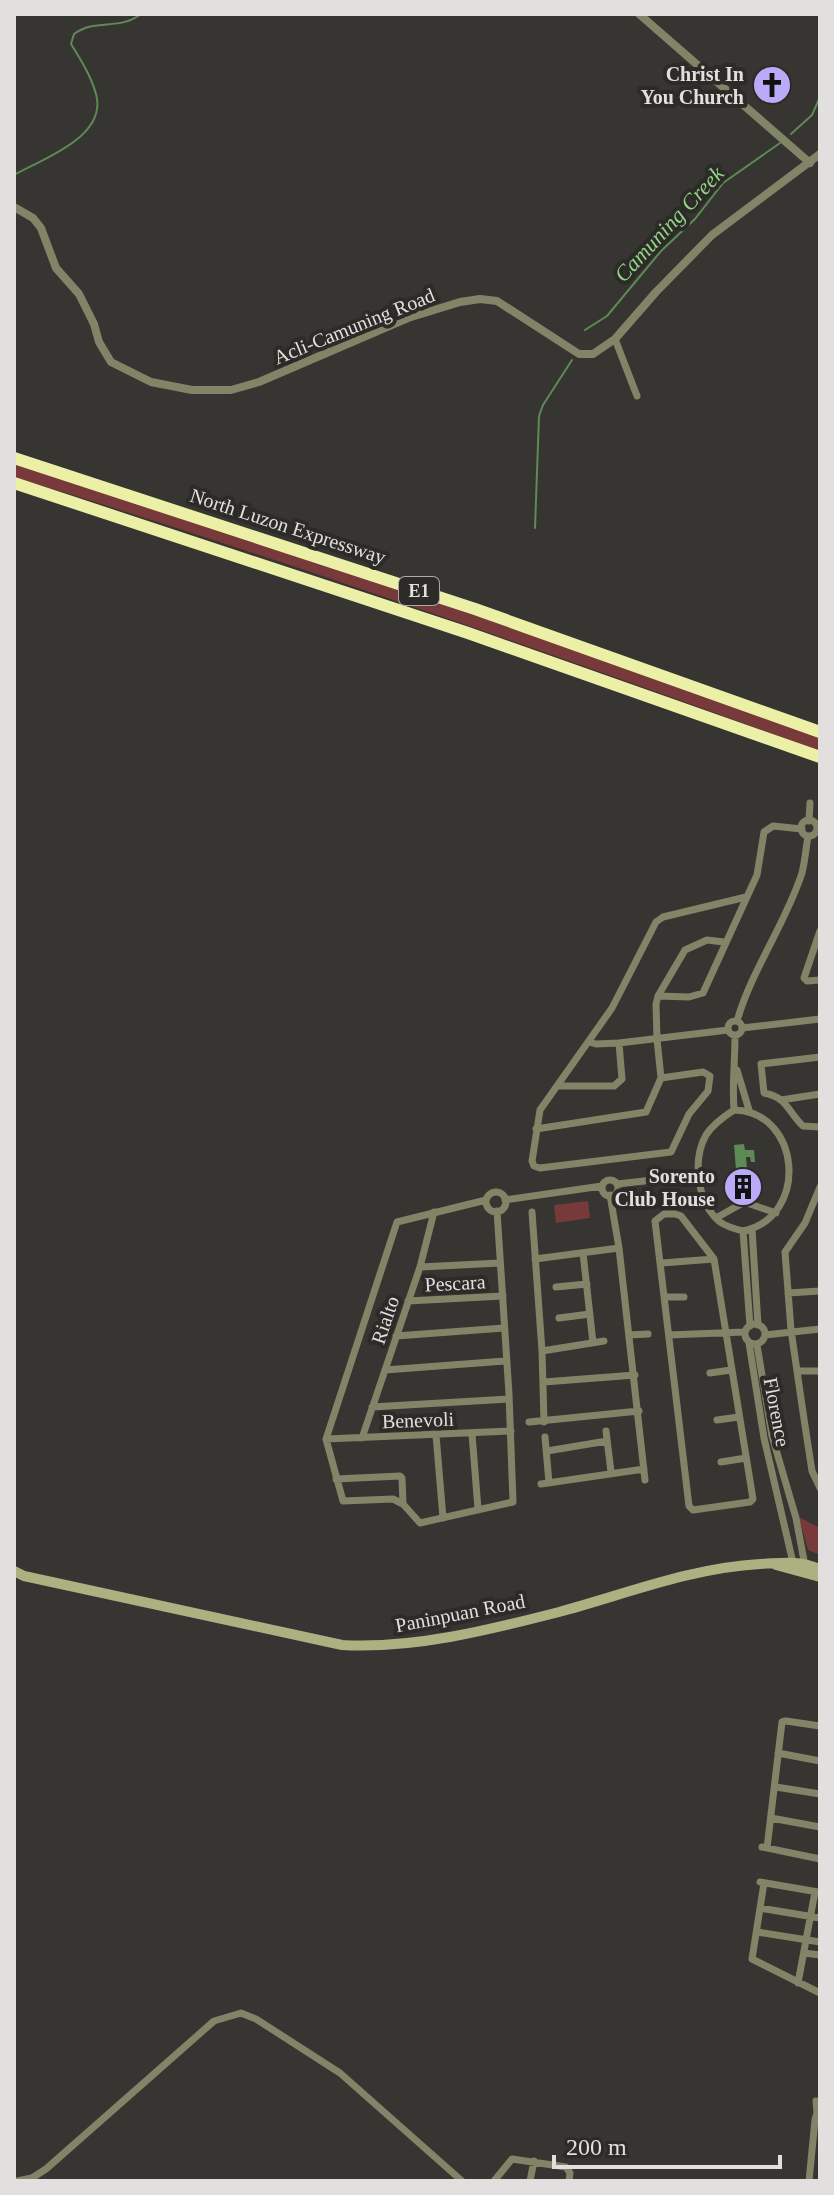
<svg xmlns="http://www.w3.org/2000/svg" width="834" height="2195" font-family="Georgia,serif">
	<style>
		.green { fill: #773939 }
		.water { fill: #5d8a55 }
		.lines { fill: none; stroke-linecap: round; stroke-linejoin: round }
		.stream { stroke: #5d8a55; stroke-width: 2 }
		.minor { stroke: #828467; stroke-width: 7 }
		.tertiary { stroke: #828467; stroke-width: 8 }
		.secondary { stroke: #adb081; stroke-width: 10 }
		.motorway { stroke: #ecf0a7; stroke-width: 12 }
		.labels { text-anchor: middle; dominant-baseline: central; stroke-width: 8; stroke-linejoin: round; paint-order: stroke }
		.shield { fill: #2c2b28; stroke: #abaaa7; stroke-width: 2 }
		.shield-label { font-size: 18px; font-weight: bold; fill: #e1e0de }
		.poi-label { font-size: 20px; font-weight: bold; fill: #e1e0de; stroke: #2c2b28; text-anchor: end }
		.street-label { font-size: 20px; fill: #e1e0de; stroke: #2c2b28 }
		.water-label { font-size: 22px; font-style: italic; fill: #92d285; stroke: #2c2b28 }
	</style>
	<rect width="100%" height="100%" fill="#363532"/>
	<path class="green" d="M14,464C285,550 553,640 820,736V751C553,654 286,560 14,477Z
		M588,1201L590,1218L556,1223L554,1205Z
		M799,1517L820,1528V1555L808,1550Z"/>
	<path class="water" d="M744,1144L745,1150H754L755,1162H751L750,1157H746L747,1169L736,1170L734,1145Z"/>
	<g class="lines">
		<path class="stream" d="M791,134L812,115L820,97
			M14,175C42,159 108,137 96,94C91,76 81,60 71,44L74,34C96,18 119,31 141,14
			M585,330L607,316L661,251L695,219L723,183L780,143
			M535,528L539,416L543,405L572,360"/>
		<path class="minor" d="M615,339L637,396
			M801 828a8 8 0 1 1 16 0a8 8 0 1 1-16 0Z
			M809,821L810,803
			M820,931L804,978L807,981L820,980
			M658,996L689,997L703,993L757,875L764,832L773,826L802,829
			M728 1028a7 7 0 1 1 14 0a7 7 0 1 1-14 0Z
			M737,1021C752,969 785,925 802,873C805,861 806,848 808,836
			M742,1028L820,1019
			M619,1043L728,1030
			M820,1057L761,1064L764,1093C787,1097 788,1112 803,1126L820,1127
			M737,1070L749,1110
			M661,1078L703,1072L710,1076L708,1091L689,1114L671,1152L540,1168L534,1166L532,1161L540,1110L612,1008L656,922L663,917L746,897
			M558,1086H614L622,1079L619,1043L596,1044L589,1042
			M781,1100L820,1094
			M734,1110C801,1111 810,1217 743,1231C735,1229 727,1227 720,1222C697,1203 692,1160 706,1135C713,1124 723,1117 734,1110Z
			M734,1110C732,1085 735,1061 735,1036
			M536,1129L646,1112L661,1078L657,1039L656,1004L658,996L685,950L707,940L724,942
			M602 1188a8 8 0 1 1 16 0a8 8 0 1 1-16 0Z
			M617,1184L698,1175
			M820,1187L805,1223L785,1252L791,1330L804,1419L812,1471L820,1488
			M486 1202a10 10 0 1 1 20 0a10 10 0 1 1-20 0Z
			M610,1195L619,1248L645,1480
			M486,1200L397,1222L326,1439L343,1501L393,1499L403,1504L420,1523L513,1502L509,1394L497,1211
			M505,1200L602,1186
			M750,1204L776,1213
			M532,1212L542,1351L544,1422
			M664,1214H675L681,1216L714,1259L753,1499L750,1502L693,1510L689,1506L655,1221Z
			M716,1218L741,1204
			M752,1229L758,1325
			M743,1231L750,1326
			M583,1253L593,1343
			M535,1259L619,1248
			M662,1263L714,1259
			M420,1267L500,1263
			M556,1287L587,1284
			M788,1293L820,1291
			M664,1297H684
			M408,1301L503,1296
			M559,1318L590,1314
			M745 1334a10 10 0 1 1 20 0a10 10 0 1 1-20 0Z
			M629,1335L648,1334
			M669,1335L744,1332
			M765,1335L820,1329
			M396,1336L504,1328
			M749,1343L764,1438L794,1567
			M757,1345L772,1436L796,1518L805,1566
			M542,1351L604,1341
			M385,1370L505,1361
			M798,1371H820
			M710,1373L731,1370
			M544,1382L635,1375
			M372,1407L509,1399
			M717,1420L739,1417
			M529,1422L639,1411
			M606,1431L611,1472
			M472,1434L478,1509
			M436,1435L443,1518
			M545,1437L549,1483
			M362,1438L420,1267L434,1212
			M326,1439L511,1431
			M547,1451L607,1441
			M721,1462L746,1458
			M336,1479L400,1476L402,1478L403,1504
			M541,1484L644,1469
			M778,1753L820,1761
			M776,1787L820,1794
			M771,1818L820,1827
			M762,1847L820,1859
			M767,1848L782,1722L786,1721L820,1726
			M760,1882L818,1892
			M764,1883L752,1959L820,1993
			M760,1908L820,1918
			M757,1932L820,1942
			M804,1953L820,1955
			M798,1983L815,1892
			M816,2101L817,2113
			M17,2181L32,2178L46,2169L214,2021L241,2013L256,2019L340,2073L462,2181
			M494,2181L512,2159L566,2167L570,2173L569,2181
			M530,2181L534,2161
			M809,2181L815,2120L817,2113H820"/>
		<path class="tertiary" d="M639,14L810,163
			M14,207L33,218L41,228L56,268L79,294L94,324L99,342L111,362L151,382L192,390H231L259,382L408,318L460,302L480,299L497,301L579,354H593L615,339L656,292L712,235L820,154"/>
		<path class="secondary" d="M776,1565L820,1577
			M14,1571L24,1576L342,1645C414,1649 489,1630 559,1612C626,1594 690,1568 760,1564C785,1563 796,1560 820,1569"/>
		<path class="motorway" d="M14,458L475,609L820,732
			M14,483L468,633L820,757"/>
	</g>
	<defs>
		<symbol id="church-disc" viewBox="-11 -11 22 22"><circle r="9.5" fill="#b9abf7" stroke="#2c2b28"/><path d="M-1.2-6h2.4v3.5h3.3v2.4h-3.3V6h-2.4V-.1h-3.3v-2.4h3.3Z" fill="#111"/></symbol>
		<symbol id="building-disc" viewBox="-11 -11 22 22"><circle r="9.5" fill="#b9abf7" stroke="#2c2b28"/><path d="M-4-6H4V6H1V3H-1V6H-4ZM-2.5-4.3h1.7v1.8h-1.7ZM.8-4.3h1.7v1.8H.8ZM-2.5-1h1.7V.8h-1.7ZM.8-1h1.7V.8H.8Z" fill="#111"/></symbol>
	</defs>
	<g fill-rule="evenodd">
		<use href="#church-disc" x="750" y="63" width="44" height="44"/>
		<use href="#building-disc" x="721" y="1165" width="44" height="44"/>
	</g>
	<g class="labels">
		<rect class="shield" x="399" y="577" width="40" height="28" rx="6"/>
		<g class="shield-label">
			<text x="419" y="591">E1</text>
		</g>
		<g class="poi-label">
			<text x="744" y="74">Christ In<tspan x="744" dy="23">You Church</tspan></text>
			<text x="715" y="1176">Sorento<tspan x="715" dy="23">Club House</tspan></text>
		</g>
		<g class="street-label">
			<text transform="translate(354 326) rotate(-22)">Acli-Camuning Road</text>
			<text transform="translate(288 526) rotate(18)">North Luzon Expressway</text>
			<text transform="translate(455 1283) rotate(-3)">Pescara</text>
			<text transform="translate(385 1320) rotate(-71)">Rialto</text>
			<text transform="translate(777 1412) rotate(79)">Florence</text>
			<text transform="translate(418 1420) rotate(-2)">Benevoli</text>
			<text transform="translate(460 1613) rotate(-11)">Paninpuan Road</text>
		</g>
		<g class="water-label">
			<text transform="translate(669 224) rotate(-47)">Camuning Creek</text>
		</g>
	</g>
	<rect width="834" height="2195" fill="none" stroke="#e1e0de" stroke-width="32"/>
	<path d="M554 2155v12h226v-12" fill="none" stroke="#e1e0de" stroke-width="4"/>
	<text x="566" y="2155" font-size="24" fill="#e1e0de" stroke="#2c2b28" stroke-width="6" paint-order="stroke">200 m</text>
</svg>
